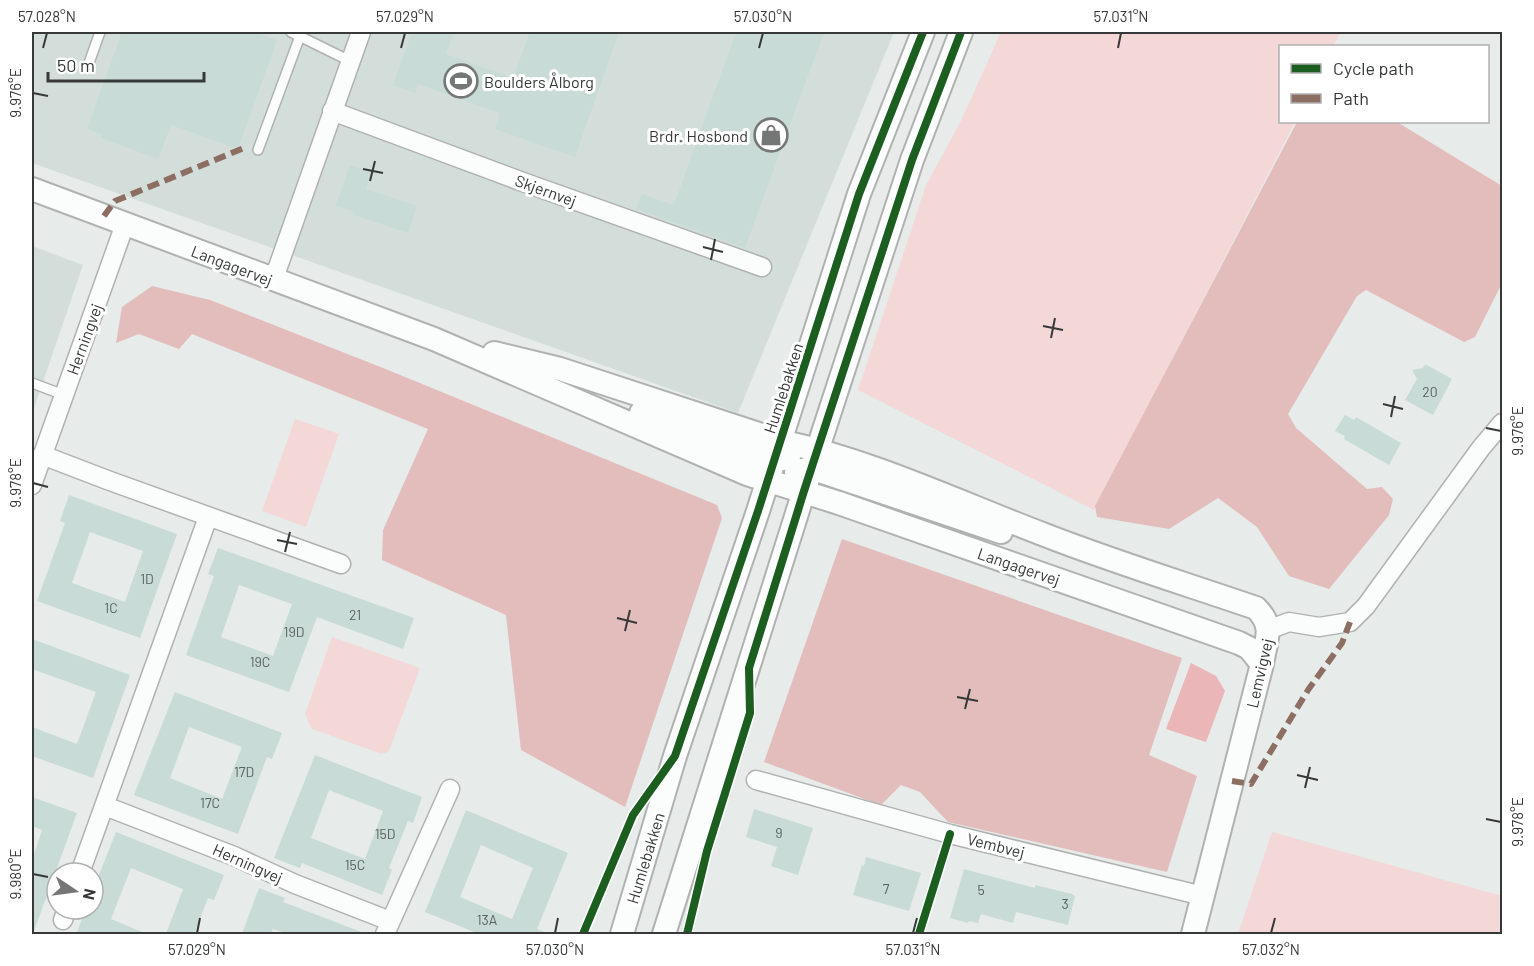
<svg xmlns="http://www.w3.org/2000/svg" width="1534" height="966" font-family="Barlow,sans-serif">
	<style>
		.built { fill: #d3deda }
		.green { fill: #f3d8d7 }
		.forest { fill: #e3bcbc }
		.water { fill: #eab6b7 }
		.building { fill: #c8dbd6; fill-rule: evenodd }
		.lines { fill: none; stroke-linecap: round; stroke-linejoin: round }
		.service-casing { stroke: #afb2b1; stroke-width: 12 }
		.minor-casing { stroke: #afb2b1; stroke-width: 21 }
		.tertiary-casing { stroke: #afb2b1; stroke-width: 26 }
		.service { stroke: #fbfcfc; stroke-width: 9 }
		.minor { stroke: #fbfcfc; stroke-width: 18 }
		.tertiary { stroke: #fbfcfc; stroke-width: 22 }
		.quiet { stroke: #8d6e63; stroke-width: 6; stroke-dasharray: 12 6; stroke-linecap: butt }
		.cycleway-casing { stroke: #fff; stroke-width: 11 }
		.cycleway { stroke: #1b5e20; stroke-width: 8 }
		.ticks { fill: none; stroke: #363938; stroke-width: 2 }
		.labels { text-anchor: middle; dominant-baseline: central; stroke-width: 6; stroke-linejoin: round; paint-order: stroke }
		.number-label { font-size: 14px; fill: #5a6260 }
		.poi-label { font-size: 16px; fill: #363938; stroke: #fff; text-anchor: start }
		.street-label { font-size: 16px; fill: #363938; stroke: #fff }
		.neatline { fill: none; stroke: #363938; stroke-width: 2 }
		.ticks-label { font-size: 15px; text-anchor: middle; fill: #363938 }
	</style>
	<rect width="100%" height="100%" fill="#e7ebe9"/>
	<path class="built" d="M32,32H894L738,413L32,163Z
		M32,246L83,265L32,414Z"/>
	<path class="green" d="M1001,32H1341L1333,46H1280V122H1295L1094,510L858,390L926,185L961,121Z
		M295,419L339,434L306,527L262,511Z
		M332,637L420,668L389,751L382,754L312,729L305,714Z
		M1272,832L1502,896V934H1238Z"/>
	<path class="forest" d="M1297,122H1397L1502,186V283L1475,337L1464,342L1366,290L1357,296L1288,414L1296,428L1367,489L1382,487L1393,499L1389,515L1329,589L1289,576L1257,527L1218,498L1169,529L1097,517L1095,506Z
		M152,286L210,300L383,368L717,505L722,518L625,807L521,750L506,615L382,560L383,530L428,429L192,334L179,349L139,334L116,343L122,307Z
		M842,539L1182,658L1149,755L1197,776L1167,872L948,822L920,792L901,785L881,805L764,762Z"/>
	<path class="water" d="M1191,663L1216,676L1225,691L1206,742L1166,729Z"/>
	<path class="building" d="M122,32H254L277,40L238,149L171,125L158,159L101,138L102,134L87,129Z
		M412,32H454L446,54L513,78L530,32H619L575,157L495,129L500,113L418,84L415,93L393,85Z
		M736,32H824L745,248L636,209L642,194L674,205Z
		M350,165L372,172L366,189L417,206L408,233L354,215L355,212L336,205Z
		M1425,364L1452,379L1433,415L1405,400L1417,379L1412,370L1423,368Z
		M1345,415L1354,420L1356,417L1401,443L1389,465L1344,439L1345,436L1335,431Z
		M69,495L177,534L140,638L37,601L65,523L60,521ZM90,532L143,551L125,602L72,583Z
		M218,548L414,618L403,649L317,617L289,692L186,655L214,576L208,574ZM239,585L292,604L273,656L221,637Z
		M32,639L130,675L93,778L32,756V727L77,744L96,692L32,669Z
		M175,692L282,733L272,759L267,757L238,834L134,795ZM189,727L242,747L222,799L170,778Z
		M315,755L422,797L413,823L408,821L389,868L392,870L382,895L302,863L300,868L274,858ZM329,790L383,811L365,859L311,838Z
		M32,797L77,813L34,931L32,930V860L42,830L32,826Z
		M754,809L813,828L798,875L771,866L777,847L746,837Z
		M466,810L568,853L537,929L549,934H479L425,912ZM481,845L533,868L512,919L460,897Z
		M116,832L224,875L214,900L208,898L194,934H166L183,889L131,868L111,919L147,934H76L86,909H93V890Z
		M866,857L921,873L909,911L853,895L862,865L864,866Z
		M964,869L1035,888V885L1072,894L1075,896L1068,925L1016,912L1013,923L981,914L978,923L969,921L968,923L950,918Z
		M259,888L285,898L283,902L364,933L363,934H289L273,929L270,934H242Z"/>
	<g class="lines">
		<defs>
			<path id="service" d="M291,32L350,61
				M89,63L100,32
				M258,150L300,36
				M32,383L64,395"/>
			<path id="minor" d="M332,111L523,182L762,267
				M273,281L361,32
				M42,455L110,481L341,564
				M32,485L125,224
				M1268,630L1289,622L1319,627L1350,622L1366,606L1481,448L1502,423
				M756,780L950,834L1203,896
				M105,806L234,856L295,884L390,921
				M80,873L208,517
				M63,920L67,909
				M385,934L450,789"/>
			<path id="tertiary" d="M32,189L434,339L747,474L839,503L1239,643L1249,648L1262,664
				M494,353L560,369L780,441C873,461 958,502 1045,535C1114,562 1186,584 1256,608C1275,627 1266,639 1262,664L1193,934
				M641,413L774,461L789,457
				M796,472L811,468L1001,532
				M622,934L675,756L758,511L859,194L923,32
				M664,934L804,491L912,160L961,32"/>
		</defs>
		<use href="#service" class="service-casing"/>
		<use href="#minor" class="minor-casing"/>
		<use href="#tertiary" class="tertiary-casing"/>
		<use href="#service" class="service"/>
		<use href="#minor" class="minor"/>
		<use href="#tertiary" class="tertiary"/>
		<path class="quiet" d="M104,216L115,201L244,148
			M1232,781L1251,784L1308,690L1342,643L1350,622"/>
		<defs>
			<path id="cycleway" d="M583,934L633,815L675,756L758,511L859,194L923,32
				M687,934L707,851L750,713L749,668L804,491L912,160L961,32
				M919,934L950,834"/>
		</defs>
		<use href="#cycleway" class="cycleway-casing"/>
		<use href="#cycleway" class="cycleway"/>
	</g>
	<path class="ticks" d="M43,48L47,33M401,48L405,33M759,48L763,33M1118,48L1121,33M33,93L48,96M363,169L383,173M370,181L375,161M703,247L723,252M711,260L715,239M1043,326L1063,330M1051,338L1055,318M1383,404L1403,409M1391,417L1395,396M1486,428L1501,431M33,483L48,487M277,540L297,544M285,552L290,532M617,618L637,623M625,631L630,610M957,697L978,701M965,709L970,689M1297,775L1318,780M1305,788L1310,767M1486,819L1501,822M33,874L48,877M197,933L200,918M555,933L558,918M913,933L917,918M1271,933L1275,918"/>
	<defs>
		<symbol id="stadium-ring" viewBox="-11 -11 22 22"><circle r="9.5" fill="#fff" stroke="#747776" stroke-width="1.5"/><path d="M0-5a6.5 5 0 1 0 0 10a6.5 5 0 1 0 0-10ZM-3.5-1.8h7v3.6h-7Z" fill="#747776"/></symbol>
		<symbol id="shop-ring" viewBox="-11 -11 22 22"><circle r="9.5" fill="#fff" stroke="#747776" stroke-width="1.5"/><path d="M-5-2.5h2.3a2.7 3.5 0 0 1 5.4 0H5L5.5 6h-11ZM-1.5-2.5h3a1.5 2.3 0 0 0-3 0Z" fill="#747776"/></symbol>
	</defs>
	<g fill-rule="evenodd">
		<use href="#stadium-ring" x="442" y="62" width="38" height="38"/>
		<use href="#shop-ring" x="752" y="116" width="38" height="38"/>
	</g>
	<g class="labels">
		<g class="number-label">
			<text x="1430" y="391">20</text>
			<text x="147" y="578">1D</text>
			<text x="111" y="607">1C</text>
			<text x="355" y="614">21</text>
			<text x="294" y="631">19D</text>
			<text x="260" y="661">19C</text>
			<text x="244" y="771">17D</text>
			<text x="210" y="802">17C</text>
			<text x="779" y="832">9</text>
			<text x="385" y="833">15D</text>
			<text x="355" y="864">15C</text>
			<text x="886" y="888">7</text>
			<text x="981" y="889">5</text>
			<text x="1065" y="903">3</text>
			<text x="487" y="919">13A</text>
		</g>
		<g class="poi-label">
			<text x="484" y="81">Boulders Ålborg</text>
			<text x="748" y="135" text-anchor="end">Brdr. Hosbond</text>
		</g>
		<g class="street-label">
			<text transform="translate(546 190) rotate(20)">Skjernvej</text>
			<text transform="translate(232 265) rotate(21)">Langagervej</text>
			<text transform="translate(84 339) rotate(-70)">Herningvej</text>
			<text transform="translate(783 388) rotate(-72)">Humlebakken</text>
			<text transform="translate(1019 566) rotate(19)">Langagervej</text>
			<text transform="translate(1259 673) rotate(-77)">Lemvigvej</text>
			<text transform="translate(996 845) rotate(14)">Vembvej</text>
			<text transform="translate(645 858) rotate(-73)">Humlebakken</text>
			<text transform="translate(248 863) rotate(24)">Herningvej</text>
		</g>
	</g>
	<rect width="1534" height="966" fill="none" stroke="#ffffff" stroke-width="66"/>
	<rect x="1279" y="45" width="210" height="78" fill="#ffffff" stroke="#afb0af" stroke-width="1.5"/>
	<rect x="1291" y="64" width="30" height="9" fill="#1b5e20" stroke="#afb0af" stroke-width="1.5"/>
	<text x="1333" y="75" font-size="18" fill="#363938">Cycle path</text>
	<rect x="1291" y="94" width="30" height="9" fill="#8d6e63" stroke="#afb0af" stroke-width="1.5"/>
	<text x="1333" y="105" font-size="18" fill="#363938">Path</text>
	<g transform="translate(75 891) rotate(103)"><circle r="28" fill="#ffffff" stroke="#afb0af" stroke-width="1.5"/>
	<path d="M0-4.5L10 22L0 15L-10 22Z" fill="#747776"/>
	<text y="-9" font-size="16" font-weight="bold" text-anchor="middle" fill="#363938">N</text>
	</g>
	<path d="M48 72v9h156v-9" fill="none" stroke="#363938" stroke-width="3"/>
	<text x="57" y="72" font-size="18" fill="#363938" stroke="#ffffff" stroke-width="4.5" paint-order="stroke">50 m</text>
	<rect x="33" y="33" width="1468" height="900" class="neatline"/>
	<g class="ticks-label">
		<text x="47" y="22">57.028°N</text>
		<text x="405" y="22">57.029°N</text>
		<text x="763" y="22">57.030°N</text>
		<text x="1121" y="22">57.031°N</text>
		<text transform="translate(16 93) rotate(-90)" y="5">9.976°E</text>
		<text transform="translate(1518 431) rotate(-90)" y="5">9.976°E</text>
		<text transform="translate(16 483) rotate(-90)" y="5">9.978°E</text>
		<text transform="translate(1518 822) rotate(-90)" y="5">9.978°E</text>
		<text transform="translate(16 874) rotate(-90)" y="5">9.980°E</text>
		<text x="197" y="955">57.029°N</text>
		<text x="555" y="955">57.030°N</text>
		<text x="913" y="955">57.031°N</text>
		<text x="1271" y="955">57.032°N</text>
	</g>
</svg>
